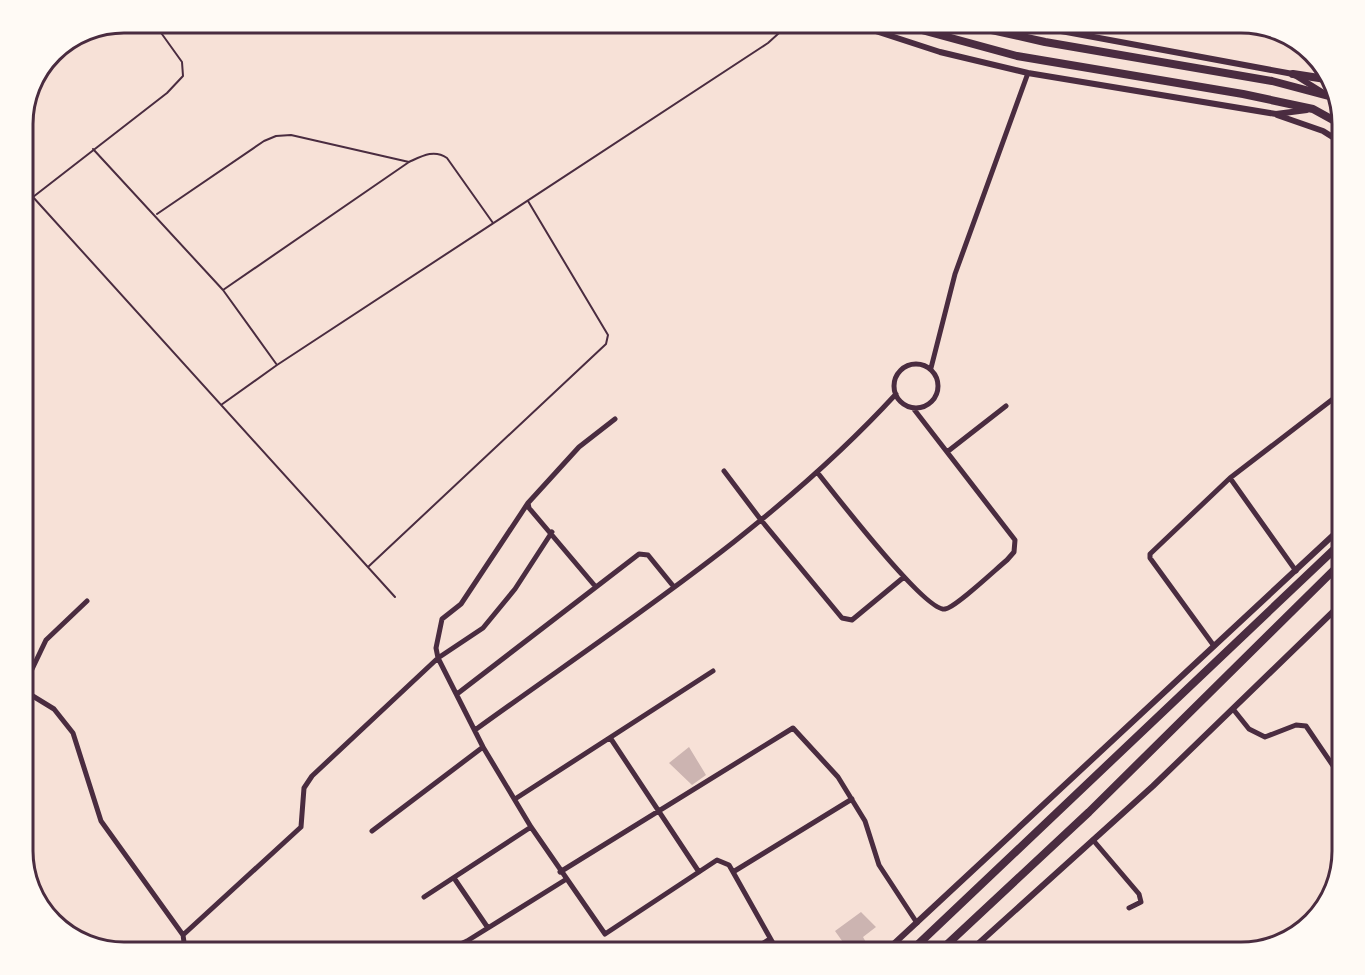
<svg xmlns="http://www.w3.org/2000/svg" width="1365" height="975" font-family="'Times New Roman',serif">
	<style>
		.building { fill: #ccb4b1 }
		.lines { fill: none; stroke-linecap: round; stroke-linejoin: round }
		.service { stroke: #4a2c40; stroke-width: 2 }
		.minor { stroke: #4a2c40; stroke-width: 5 }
		.tertiary { stroke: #4a2c40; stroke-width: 6 }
		.trunk { stroke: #4a2c40; stroke-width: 8 }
		.rim { fill: none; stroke: #4a2c40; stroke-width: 3 }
	</style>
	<rect width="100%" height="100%" fill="#f7e1d7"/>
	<path class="building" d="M689,747L706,775L692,785L669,763Z
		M861,912L876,927L863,937L867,944L857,952H850L835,931Z"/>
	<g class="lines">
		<path class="service" d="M93,149L223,290L277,365
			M23,186L395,597
			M33,197L167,93L183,76L182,62L154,23
			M157,214L264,141L276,136L291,135L409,162
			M223,290L409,162C422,156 434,149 447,158L493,223
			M221,405L277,365L768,43L790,23
			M368,567L606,344L608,335L528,201"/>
		<path class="minor" d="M894 386a22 22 0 1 1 44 0a22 22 0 1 1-44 0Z
			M931,368L955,274L1028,73
			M947,452L1006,406
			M724,471L761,520L842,618L852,620L904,577
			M817,472C833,492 926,613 945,609C955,608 996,569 1007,560L1014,552L1015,540L913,408
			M1230,478L1296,571
			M552,532L515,589L483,628L438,658L483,747L531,827L605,934L717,860L729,865L733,872
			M595,586L529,508L528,503L579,447L615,419
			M1214,646L1150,558V554L1230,478L1342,392
			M23,688L46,640L87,601
			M23,690L54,709L73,733L101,821L183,935L184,942L177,952
			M457,694L639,554L648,555L674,587
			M1233,709L1249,729L1265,737L1296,725L1306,726L1342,779
			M475,730C620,625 774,527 896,394
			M611,739L699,872
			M515,799L713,671
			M372,831L483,747
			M1093,840L1139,894L1141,902L1129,908
			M560,872L793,728L838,777L865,821L879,865L917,923
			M454,878L488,928
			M424,897L531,827
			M183,935L301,827L304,788L312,776L438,658L436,648L442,619L461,604L528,503
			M443,952L467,941L565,880
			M749,952L770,939
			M778,952L733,872L852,799"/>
		<path class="tertiary" d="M851,23L940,52L1028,73L1276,114L1307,110
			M1018,23L1293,74L1322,92
			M1277,115L1323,131L1342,143
			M885,952L1342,527
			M969,952L1153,786L1342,603"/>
		<path class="trunk" d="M896,23L1017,56L1243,94L1313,109L1342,125
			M960,23L1045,42L1272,81L1336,98
			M1293,74L1332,80
			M910,952L1342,542
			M939,952L1089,812L1342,562"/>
	</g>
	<path d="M0 0H1365V975H0ZM124 33H1241A91 91 0 0 1 1332 124V851A91 91 0 0 1 1241 942H124A91 91 0 0 1 33 851V124A91 91 0 0 1 124 33Z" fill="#fffaf5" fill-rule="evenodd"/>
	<path class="rim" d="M124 33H1241A91 91 0 0 1 1332 124V851A91 91 0 0 1 1241 942H124A91 91 0 0 1 33 851V124A91 91 0 0 1 124 33Z"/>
</svg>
